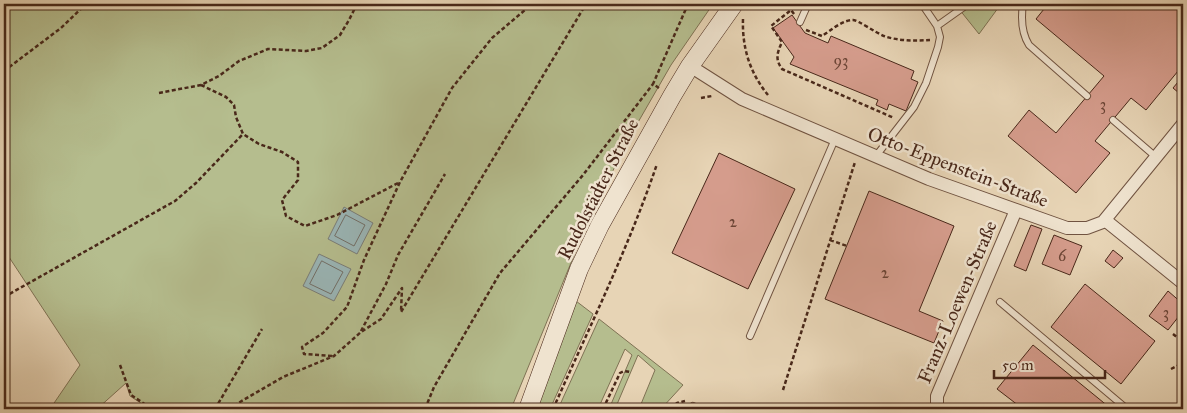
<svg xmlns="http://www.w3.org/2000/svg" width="1187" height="413" font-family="'IM FELL Great Primer',serif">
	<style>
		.green { fill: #b5bd8e; stroke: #7f7254 }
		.water { fill: #9ab6b7; stroke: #7a7d78 }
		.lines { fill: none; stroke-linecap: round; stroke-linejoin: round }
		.shore { stroke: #726f68; stroke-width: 1 }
		.building { fill: #d59c8c; stroke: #49281a }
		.lane-casing { stroke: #705341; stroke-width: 8 }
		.street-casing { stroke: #705341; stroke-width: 14 }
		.secondary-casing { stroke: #49281a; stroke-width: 19 }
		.path { stroke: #49281a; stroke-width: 2.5; stroke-dasharray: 4 2.5; stroke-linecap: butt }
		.lane { stroke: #efe3cf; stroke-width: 6 }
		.street { stroke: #efe3cf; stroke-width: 12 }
		.secondary { stroke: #efe3cf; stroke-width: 18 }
		.labels { text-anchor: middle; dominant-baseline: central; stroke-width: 5; stroke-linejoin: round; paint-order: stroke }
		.number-label { font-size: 16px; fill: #6c4536 }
		.street-label { font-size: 19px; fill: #49281a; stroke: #efe3cf }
	</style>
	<rect width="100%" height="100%" fill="#e7d4b5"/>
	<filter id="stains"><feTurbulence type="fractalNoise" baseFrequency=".004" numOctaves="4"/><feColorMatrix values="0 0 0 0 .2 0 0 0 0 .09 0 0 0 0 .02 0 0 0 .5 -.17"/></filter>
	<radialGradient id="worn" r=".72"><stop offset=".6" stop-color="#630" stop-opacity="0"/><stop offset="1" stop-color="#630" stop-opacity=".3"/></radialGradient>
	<path class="green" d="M4,4H713L671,65L633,131L591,214L511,409H150L130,396L126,383L97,409H50L80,365L7,254L4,261Z
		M955,4H1001L979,34Z
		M576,301L593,314L550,409H537Z
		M599,319L683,385L661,409H639L655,370L638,355L615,409H609L632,355L625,349L598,409H558Z"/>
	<path class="water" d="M344,207L373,223L357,254L328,239Z
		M319,254L351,269L334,301L303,286Z"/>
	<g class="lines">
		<path class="shore" d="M346,215L365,225L354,246L335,236Z
			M322,261L343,272L331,294L310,284Z"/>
	</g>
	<path class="building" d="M1048,4H1183V65L1146,110L1131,98L1095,141L1110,153L1076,193L1008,136L1029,110L1056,133L1104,76L1036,19Z
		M792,15L805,33L828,43L831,36L914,71L911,79L918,82L906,111L889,104L887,110L876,105L878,100L790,64L794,57L773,28Z
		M1183,76V89L1179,93L1173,88Z
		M719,153L795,189L748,289L672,253Z
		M869,191L954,226L919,311L943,321L934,343L825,299Z
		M1031,225L1042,229L1026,271L1014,266Z
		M1054,235L1082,246L1070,275L1042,264Z
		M1113,250L1123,258L1114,268L1105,261Z
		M1085,284L1155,341L1121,384L1051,327Z
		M1168,291L1183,304V311L1168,330L1149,316Z
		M1033,345L1109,407L1107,409H1023L997,389Z"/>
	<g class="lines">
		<defs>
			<path id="lane" d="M1023,4C1021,18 1021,32 1029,45L1087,96
				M800,22L808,4
				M937,26L968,4
				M1113,120L1156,157
				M876,156L914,107L926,83L938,47L940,37L937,26L922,4
				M1000,302L1127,409
				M750,336L835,139
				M693,406L698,409"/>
			<path id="street" d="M690,66L742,99L929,179L1067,228H1087L1103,222L1183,124
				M1105,220L1183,283
				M937,409V396L1016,210"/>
			<path id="secondary" d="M528,409L579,269L600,225L672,96L690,66L734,4"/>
		</defs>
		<use href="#lane" class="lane-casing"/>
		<use href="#street" class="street-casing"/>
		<use href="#secondary" class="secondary-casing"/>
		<path class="path" d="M794,14L791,10L771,26L782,42C777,53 775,59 782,69L894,118
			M743,19C742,48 750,73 768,95
			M806,30L822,36C830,31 842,20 853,20C858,20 876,33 884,36C898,41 915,41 930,40
			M4,71L61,28L86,4
			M201,85L226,97L234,105L236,117L243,134L259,144L282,152L298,162V180L282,200L286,216L305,226L337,215L398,183
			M659,88L653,84L688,4
			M159,93L201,85L219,76L239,61L268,49L306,51L322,48L340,35L349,20L357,4
			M1179,95L1183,91
			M701,98L712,96
			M830,240L847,246
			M4,297L175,201L196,183L242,135
			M361,331L386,284L398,255L445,174
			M1173,334L1183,342
			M332,356L304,354L302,347L323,333L347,307L364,260L400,182L452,88L492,38L532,4
			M120,365L131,395L152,409
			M1171,369L1183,363
			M1180,379L1183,382
			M783,390L855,162
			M215,409L262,329
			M228,409L283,377L334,356L361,332L381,319L402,288L401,312L586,4
			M425,409L434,387L500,273L583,175L653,84
			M553,409C589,328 628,249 657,164
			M603,409L620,373L624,371L630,372
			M671,409L677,403L685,401"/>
		<use href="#lane" class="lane"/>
		<use href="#street" class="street"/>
		<use href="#secondary" class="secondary"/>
	</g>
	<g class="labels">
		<g class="number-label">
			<text x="841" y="60">93</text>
			<text x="1103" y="104">3</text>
			<text x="733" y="221">2</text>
			<text x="1062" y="255">6</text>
			<text x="885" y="272">2</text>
			<text x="1166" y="312">3</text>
		</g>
		<g class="street-label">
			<text transform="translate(958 167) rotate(21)">Otto-Eppenstein-Straße</text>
			<text transform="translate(598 189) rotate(-63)">Rudolstädter Straße</text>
			<text transform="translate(957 302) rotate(-67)">Franz-Loewen-Straße</text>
		</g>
	</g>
	<rect width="1187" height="413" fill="none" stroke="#e7d4b5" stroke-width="20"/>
	<rect x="5" y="5" width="1177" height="403" fill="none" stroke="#49281a" stroke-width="2.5"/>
	<rect x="10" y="10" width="1167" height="393" fill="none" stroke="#49281a"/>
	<path d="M994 370v8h111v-8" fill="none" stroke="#49281a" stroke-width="2.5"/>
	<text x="1002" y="370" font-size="15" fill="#49281a" stroke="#efe3cf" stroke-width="4" paint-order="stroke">50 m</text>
	<rect width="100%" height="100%" filter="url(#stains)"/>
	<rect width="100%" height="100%" fill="url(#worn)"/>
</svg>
